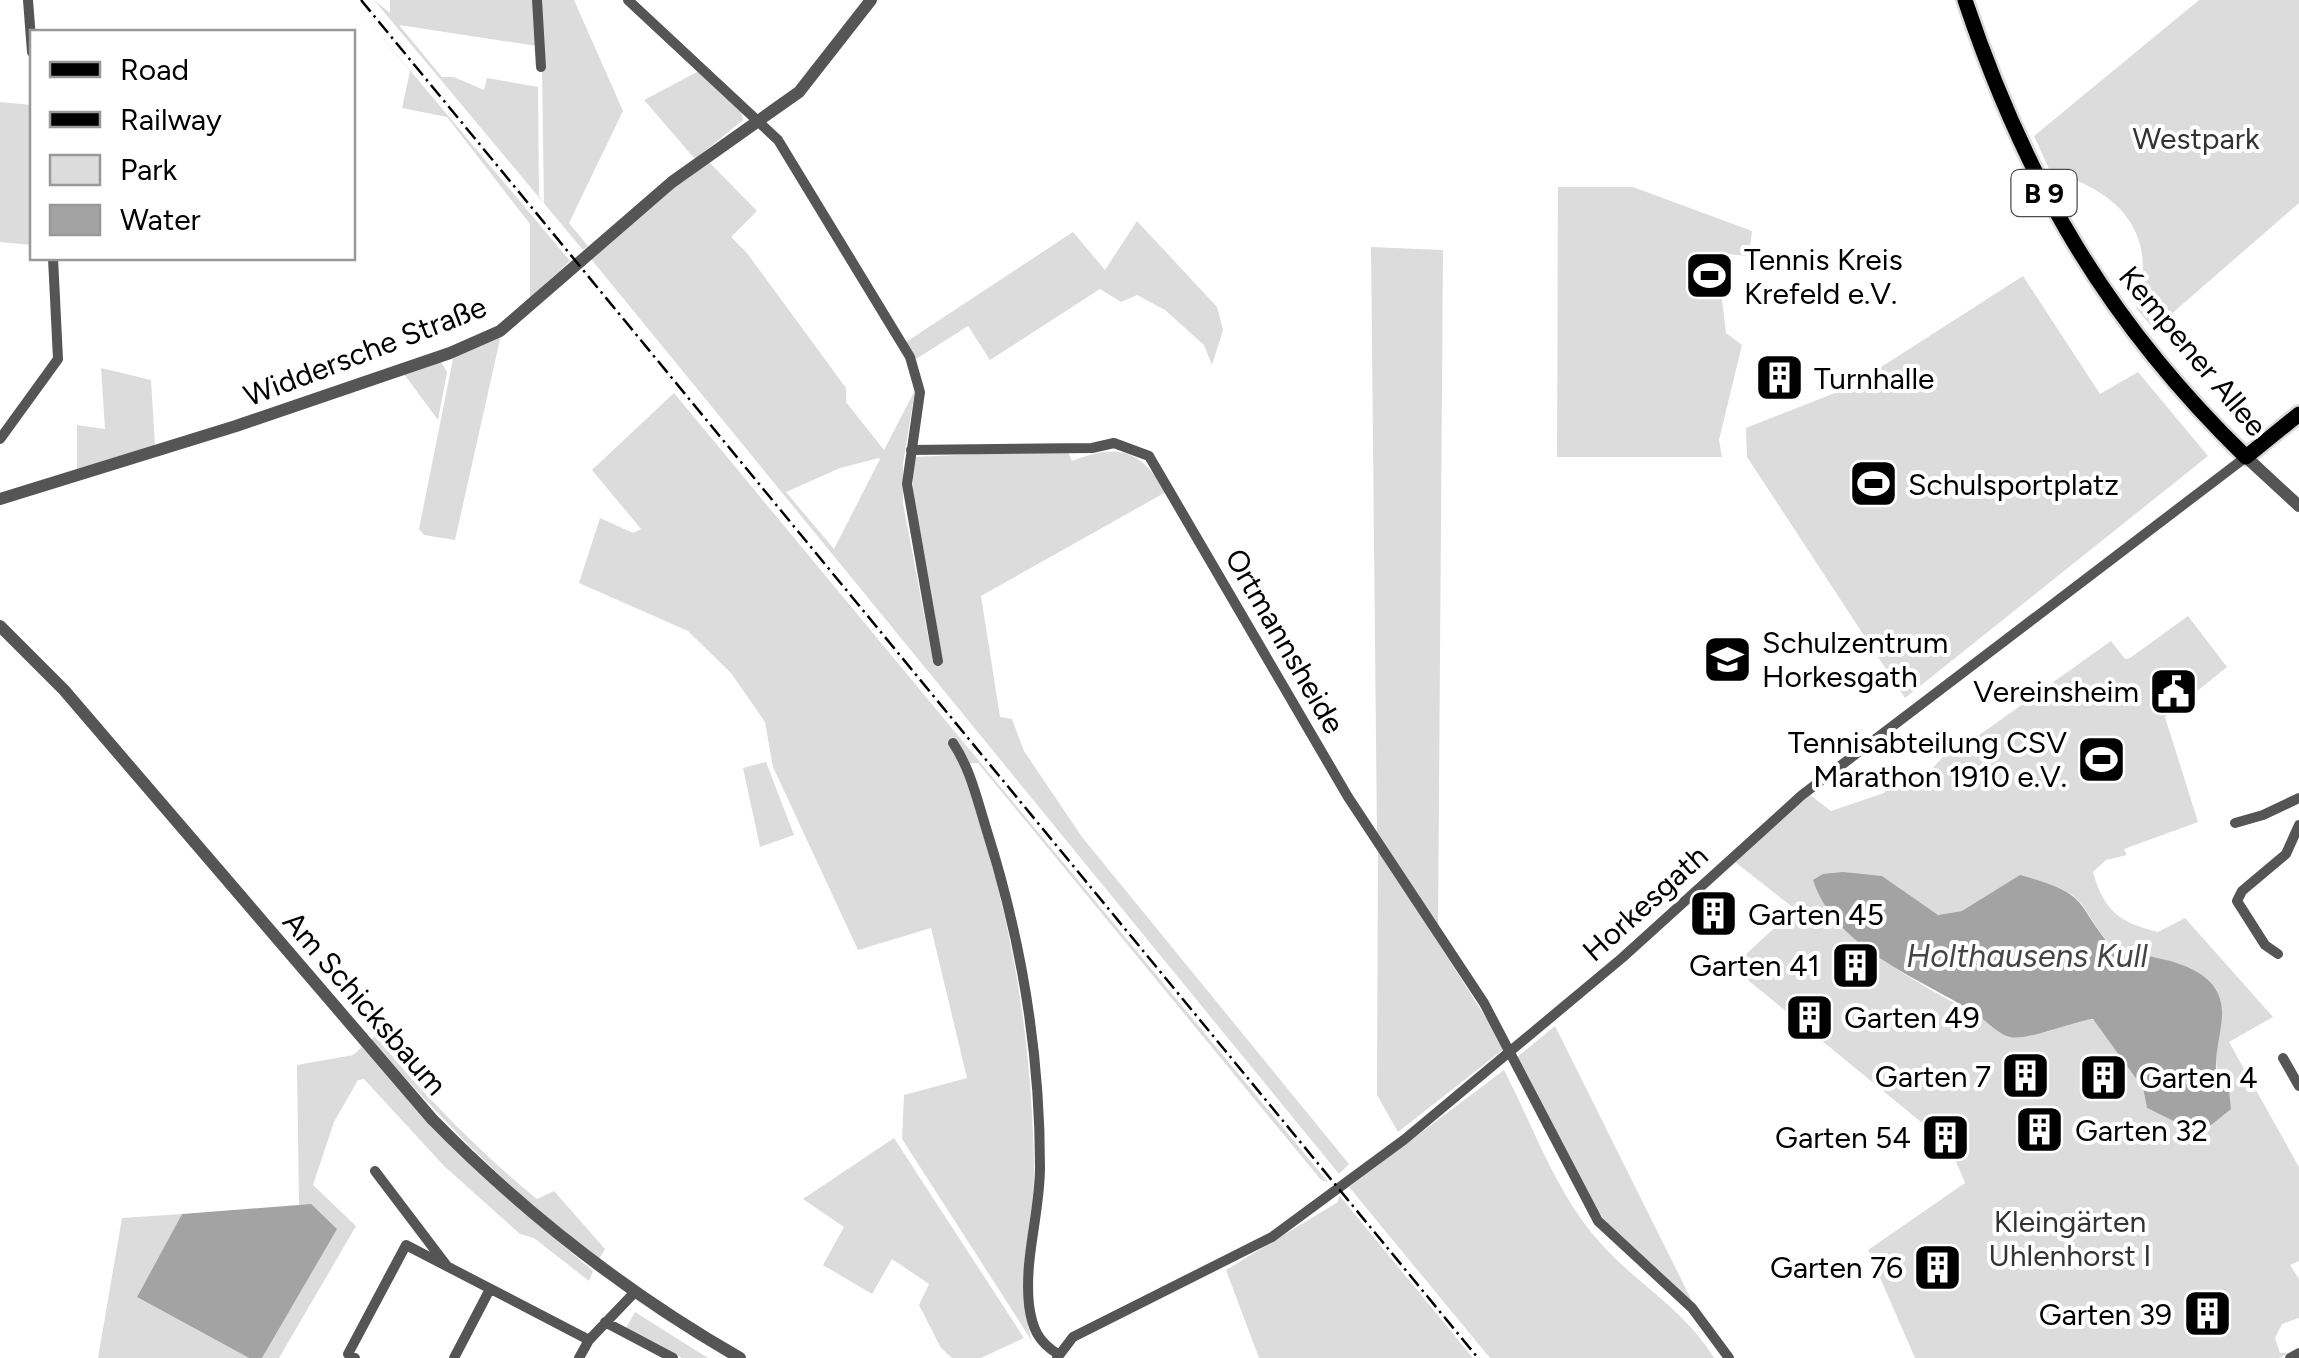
<svg xmlns="http://www.w3.org/2000/svg" width="2299" height="1358" font-family="Figtree,sans-serif">
	<style>
		.green { fill: #dcdcdc; fill-rule: evenodd }
		.water { fill: #a3a3a3 }
		.lines { fill: none; stroke-linecap: round; stroke-linejoin: round }
		.primary-casing { stroke: #dbdbdb; stroke-width: 20 }
		.minor { stroke: #555; stroke-width: 10 }
		.tertiary { stroke: #555; stroke-width: 12 }
		.primary { stroke: #000; stroke-width: 15 }
		.rail { stroke: #000; stroke-width: 2.5; stroke-dasharray: 15 5 2.5 5; stroke-linecap: butt }
		.labels { text-anchor: middle; dominant-baseline: central; stroke-width: 8; stroke-linejoin: round; paint-order: stroke }
		.shield { fill: #fff; stroke: #4c4c4c; stroke-width: 2.5 }
		.shield-label { font-size: 28px; font-weight: bold; fill: #000 }
		.park-label { font-size: 30px; fill: #333; stroke: #fff }
		.poi-label { font-size: 30px; fill: #000; stroke: #fff; text-anchor: start }
		.street-label { font-size: 30px; fill: #000; stroke: #fff }
		.water-label { font-size: 32px; font-style: italic; fill: #444; stroke: #fff }
	</style>
	<rect width="100%" height="100%" fill="#fff"/>
	<path class="green" d="M351,0L570,261L530,298V224L447,117L402,108L410,71Z
		M374,0L390,13V0H535L537,46L399,25L442,77H454L484,90L487,78L538,87L539,196L544,203L541,0H574L623,111L569,223L588,246L583,250Z
		M2199,0H2299V203L2154,329L2136,308C2160,232 2119,191 2050,171L2034,136Z
		M699,71L741,110L743,120L695,159L644,100Z
		M0,102L32,105V245L0,242Z
		M707,160L757,211L731,237L747,253L846,388V402L884,450L915,390L903,464V503L933,662L943,661L913,496V457L1067,450L1072,461C1118,443 1140,449 1166,492L981,596L1000,717L1012,719L1024,751L1082,837L1349,1164L1339,1174L591,259L614,235ZM879,458L880,459L834,549L786,492L840,468Z
		M1558,187H1633L1752,231L1749,256L1725,254L1721,291L1726,333L1742,345L1719,440L1722,457H1557Z
		M1137,221L1217,307L1223,330L1212,365L1204,345L1165,310L1137,295L1121,302L1100,289L990,360L968,326L916,359L906,342L1073,232L1105,270Z
		M1371,247L1443,250L1438,928L1377,837Z
		M2023,276L2100,394L2138,372L2208,456L1905,698L1747,457L1746,428L1850,387Z
		M501,335L455,540L424,535L419,529L454,354Z
		M440,360L447,372L438,420L404,374Z
		M101,368L151,380L155,446L77,469V425L105,429Z
		M674,393L1328,1182L1321,1180L978,763H968L952,737L947,742C966,769 973,802 983,834C1016,943 1032,1053 1034,1166C1035,1227 1013,1281 1032,1341L902,1139L904,1095L967,1078L931,928L858,950L773,767L765,722L731,673L688,631L579,583L600,518L633,533L641,529L592,470Z
		M2188,616L2227,667L2165,717L2198,822L2124,849L2127,855L2106,860L2093,872C2104,912 2121,923 2158,932L2185,918L2273,1017L2229,1042L2299,1167V1261L2290,1265L2299,1279V1318L2282,1324L2275,1338L2280,1353H2289L2279,1358H1915L1868,1250L1965,1183L1949,1145L1732,967L1795,909L1735,862L1810,795L1831,811L1884,793L1896,779L1926,775L1956,743L1961,748L2111,641L2125,659L2130,658ZM1882,876L1937,915L1963,911L2020,876C2094,894 2073,902 2116,952C2157,955 2196,965 2220,1000C2223,1032 2204,1066 2229,1091L2209,1130L2200,1134L2147,1108L2143,1088L2099,1022C2079,1013 2059,1031 2041,1033C1999,1038 1843,945 1828,907Z
		M766,762L794,835L760,847L743,768Z
		M1378,848L1505,1048L1398,1132L1377,1095Z
		M1555,1026L1692,1301L1614,1233L1587,1196L1516,1058Z
		M375,1036C425,1096 477,1150 537,1199L554,1191L605,1249L599,1259C515,1197 441,1119 371,1040Z
		M362,1047L486,1180L593,1271L589,1281L534,1238L520,1234L444,1166L364,1079L358,1080L334,1122L313,1185L356,1226L279,1358H262L310,1269L313,1271L311,1205L299,1206L297,1065L353,1055Z
		M1504,1070C1532,1124 1556,1192 1596,1238C1632,1281 1685,1309 1714,1358H1490L1349,1187Z
		M894,1138L1024,1338L981,1358H952L941,1348L919,1305L929,1284L892,1259L872,1294L823,1265L844,1227L803,1199Z
		M1339,1195L1473,1358H1259L1226,1270L1338,1202Z
		M182,1214L137,1297L249,1358H98L122,1218Z
		M635,1312L708,1358H682L626,1328Z"/>
	<path class="water" d="M1843,872L1882,876L1938,915L1962,911L2020,875C2094,895 2072,902 2116,952C2152,956 2225,963 2222,1015C2221,1038 2213,1056 2217,1079L2229,1091L2231,1109L2200,1134L2147,1108L2143,1088L2093,1019C2070,1022 2028,1041 2010,1037C1997,1034 1984,1018 1972,1011C1916,977 1835,947 1813,880L1823,874Z
		M311,1204L337,1229L262,1358H249L137,1297L182,1214Z"/>
	<g class="lines">
		<defs>
			<path id="primary" d="M1965,0C2026,182 2107,322 2246,457L2299,414"/>
		</defs>
		<use href="#primary" class="primary-casing"/>
		<path class="minor" d="M28,0L32,52
			M537,0L541,67
			M628,0L778,140L910,357L920,392L907,484L938,661
			M0,439L58,359L53,258
			M911,450L1092,448L1114,443L1149,456L1348,797L1484,1003L1598,1221L1692,1308L1729,1358
			M953,743C970,768 977,799 986,828C1021,938 1040,1052 1040,1167C1040,1213 1024,1258 1029,1305C1032,1328 1038,1342 1058,1354
			M2235,823L2263,815L2299,798
			M2278,954L2265,945L2237,901L2242,891L2286,854L2299,825
			M2283,1058L2299,1086
			M375,1171L447,1266
			M605,1322L673,1358
			M355,1358L348,1354L406,1245L589,1340
			M454,1358L489,1291
			M579,1358L589,1340L634,1293
			M1057,1358L1073,1337L1272,1237L1405,1139L1622,958L1802,795L2246,457
			M2290,1358L2299,1353"/>
		<path class="tertiary" d="M2246,457L2299,506
			M0,499L236,426L450,353L500,331L672,182L799,92L871,0
			M0,626L64,690L432,1119C525,1214 625,1292 740,1358"/>
		<use href="#primary" class="primary"/>
		<path class="rail" d="M361,0L1478,1358"/>
	</g>
	<defs>
		<symbol id="stadium-square" viewBox="-11 -11 22 22"><rect x="-9" y="-9" width="18" height="18" rx="4" fill="#000" stroke="#fff"/><path d="M0-5a6.5 5 0 1 0 0 10a6.5 5 0 1 0 0-10ZM-3.5-1.8h7v3.6h-7Z" fill="#fff"/></symbol>
		<symbol id="building-square" viewBox="-11 -11 22 22"><rect x="-9" y="-9" width="18" height="18" rx="4" fill="#000" stroke="#fff"/><path d="M-4-6H4V6H1V3H-1V6H-4ZM-2.5-4.3h1.7v1.8h-1.7ZM.8-4.3h1.7v1.8H.8ZM-2.5-1h1.7V.8h-1.7ZM.8-1h1.7V.8H.8Z" fill="#fff"/></symbol>
		<symbol id="school-square" viewBox="-11 -11 22 22"><rect x="-9" y="-9" width="18" height="18" rx="4" fill="#000" stroke="#fff"/><path d="M0-5L7-2L0 1L-7-2ZM-4 1L0 2.5L4 1V4Q0 6-4 4Z" fill="#fff"/></symbol>
		<symbol id="civic-square" viewBox="-11 -11 22 22"><rect x="-9" y="-9" width="18" height="18" rx="4" fill="#000" stroke="#fff"/><path d="M-.6-6.5H3V-4.5H.6V-3L4-1V1h2V6H-6V1h2V-1L-.6-3ZM-1.2 2.5V6h2.4V2.5Z" fill="#fff"/></symbol>
	</defs>
	<g fill-rule="evenodd">
		<use href="#stadium-square" x="1682" y="248" width="55" height="55"/>
		<use href="#building-square" x="1752" y="350" width="55" height="55"/>
		<use href="#stadium-square" x="1846" y="456" width="55" height="55"/>
		<use href="#school-square" x="1700" y="632" width="55" height="55"/>
		<use href="#civic-square" x="2146" y="664" width="55" height="55"/>
		<use href="#stadium-square" x="2074" y="732" width="55" height="55"/>
		<use href="#building-square" x="1686" y="886" width="55" height="55"/>
		<use href="#building-square" x="1828" y="938" width="55" height="55"/>
		<use href="#building-square" x="1782" y="990" width="55" height="55"/>
		<use href="#building-square" x="1998" y="1048" width="55" height="55"/>
		<use href="#building-square" x="2076" y="1050" width="55" height="55"/>
		<use href="#building-square" x="2012" y="1102" width="55" height="55"/>
		<use href="#building-square" x="1918" y="1110" width="55" height="55"/>
		<use href="#building-square" x="1910" y="1240" width="55" height="55"/>
		<use href="#building-square" x="2180" y="1286" width="55" height="55"/>
	</g>
	<g class="labels">
		<rect class="shield" x="2011.5" y="170" width="65" height="46" rx="8"/>
		<g class="shield-label">
			<text x="2044" y="193">B 9</text>
		</g>
		<g class="park-label">
			<text x="2196" y="138">Westpark</text>
			<text x="2070" y="1221">Kleingärten<tspan x="2070" dy="34">Uhlenhorst I</tspan></text>
		</g>
		<g class="poi-label">
			<text x="1744" y="259">Tennis Kreis<tspan x="1744" dy="34">Krefeld e.V.</tspan></text>
			<text x="1814" y="378">Turnhalle</text>
			<text x="1908" y="484">Schulsportplatz</text>
			<text x="1762" y="642">Schulzentrum<tspan x="1762" dy="34">Horkesgath</tspan></text>
			<text x="2139" y="691" text-anchor="end">Vereinsheim</text>
			<text x="2067" y="742" text-anchor="end">Tennisabteilung CSV<tspan x="2067" dy="34">Marathon 1910 e.V.</tspan></text>
			<text x="1748" y="914">Garten 45</text>
			<text x="1820" y="965" text-anchor="end">Garten 41</text>
			<text x="1844" y="1017">Garten 49</text>
			<text x="1991" y="1076" text-anchor="end">Garten 7</text>
			<text x="2139" y="1077">Garten 4</text>
			<text x="2075" y="1130">Garten 32</text>
			<text x="1911" y="1137" text-anchor="end">Garten 54</text>
			<text x="1903" y="1267" text-anchor="end">Garten 76</text>
			<text x="2172" y="1314" text-anchor="end">Garten 39</text>
		</g>
		<g class="street-label">
			<text transform="translate(365 351) rotate(-21)">Widdersche Straße</text>
			<text transform="translate(2193 351) rotate(50)">Kempener Allee</text>
			<text transform="translate(1285 641) rotate(60)">Ortmannsheide</text>
			<text transform="translate(1645 903) rotate(-42)">Horkesgath</text>
			<text transform="translate(365 1003) rotate(49)">Am Schicksbaum</text>
		</g>
		<g class="water-label">
			<text x="2027" y="956">Holthausens Kull</text>
		</g>
	</g>
	<rect x="30" y="30" width="325" height="230" fill="#ffffff" stroke="#999999" stroke-width="2.5"/>
	<rect x="50" y="62" width="50" height="15" fill="#000000" stroke="#999999" stroke-width="2.5"/>
	<text x="120" y="80" font-size="30" fill="#000000">Road</text>
	<rect x="50" y="112" width="50" height="15" fill="#000000" stroke="#999999" stroke-width="2.5"/>
	<text x="120" y="130" font-size="30" fill="#000000">Railway</text>
	<rect x="50" y="155" width="50" height="30" fill="#dcdcdc" stroke="#999999" stroke-width="2.5"/>
	<text x="120" y="180" font-size="30" fill="#000000">Park</text>
	<rect x="50" y="205" width="50" height="30" fill="#a3a3a3" stroke="#999999" stroke-width="2.5"/>
	<text x="120" y="230" font-size="30" fill="#000000">Water</text>
</svg>
